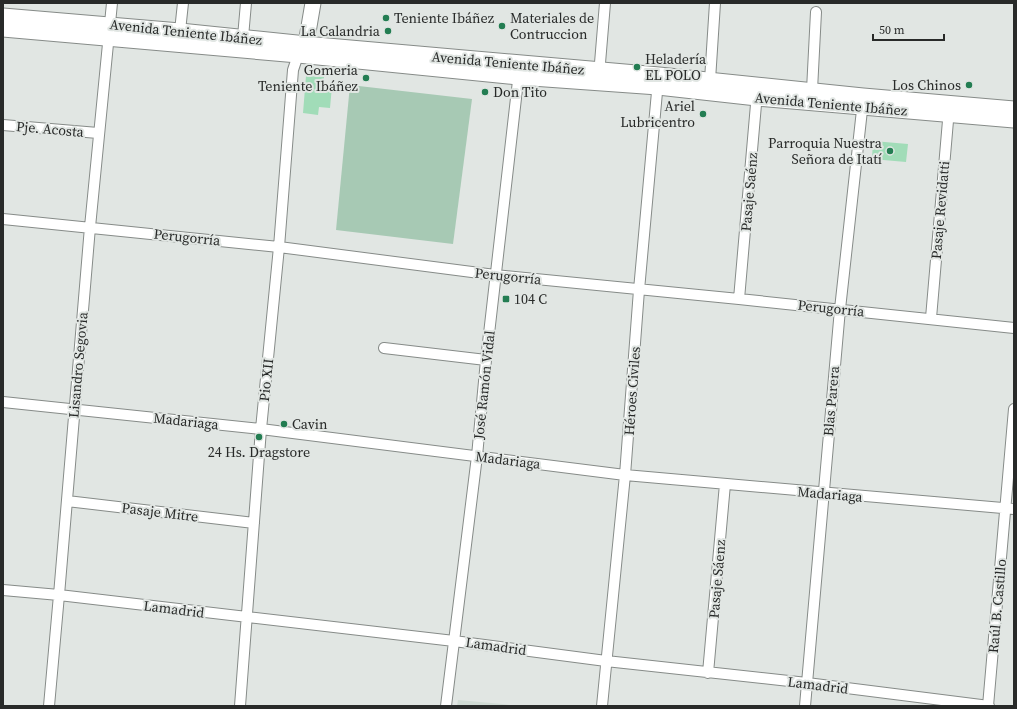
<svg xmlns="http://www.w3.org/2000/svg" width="1017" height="709" font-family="'Source Serif 4',serif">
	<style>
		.built { fill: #d0dbd4 }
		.green { fill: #a7c9b4 }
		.building { fill: #a1dcb8 }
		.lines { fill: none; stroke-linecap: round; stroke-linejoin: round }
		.street-casing { stroke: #868b88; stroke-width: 12 }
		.secondary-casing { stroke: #868b88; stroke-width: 17 }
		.street { stroke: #fff; stroke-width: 10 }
		.secondary { stroke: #fff; stroke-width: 15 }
		.poi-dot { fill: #237d52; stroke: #e1e6e3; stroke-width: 1.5 }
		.labels { text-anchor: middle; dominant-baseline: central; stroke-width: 4; stroke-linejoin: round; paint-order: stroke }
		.poi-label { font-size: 14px; fill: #282a29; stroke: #e1e6e3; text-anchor: start }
		.street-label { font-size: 14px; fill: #282a29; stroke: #e1e6e3 }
	</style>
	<rect width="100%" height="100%" fill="#e1e6e3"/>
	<path class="built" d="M458,700L502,704L520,706H457Z"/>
	<path class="green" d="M350,85L472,99L453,244L336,230Z"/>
	<path class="building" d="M306,76L324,77V85L332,86L330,108L319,107L318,115L303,113Z
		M873,141L908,144L906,162L872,159Z"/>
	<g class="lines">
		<defs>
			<path id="street" d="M180,31L183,3
				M243,37L246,3
				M599,75L605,3
				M710,80L715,3
				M812,90L816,12
				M3,125L98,133
				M3,219L279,247L495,275L739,299L1014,328
				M739,299L757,93
				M931,318L949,109
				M384,348L486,360
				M3,402L261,429L625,475L1014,509
				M67,501L254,523
				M3,590L59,595L454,641L606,661L807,683L989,706
				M708,673L725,484
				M49,706L59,595L90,227L112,3
				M240,706L261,429L279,247L293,70L298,55
				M446,706L477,456L486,360L519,72
				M602,706L625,475L639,290L658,81
				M805,706L840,309L863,101
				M988,706L1014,409"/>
			<path id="secondary" d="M3,16L180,31L316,45L659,75L863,96L1014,109
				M3,29L298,55L518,77L658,87L757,98L1014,120
				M301,51L306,44L313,3"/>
		</defs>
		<use href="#street" class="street-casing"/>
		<use href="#secondary" class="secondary-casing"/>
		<use href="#street" class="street"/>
		<use href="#secondary" class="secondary"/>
	</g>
	<g class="poi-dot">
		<circle cx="386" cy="18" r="4"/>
		<circle cx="502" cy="26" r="4"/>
		<circle cx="388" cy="31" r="4"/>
		<circle cx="637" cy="67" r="4"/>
		<circle cx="366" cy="78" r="4"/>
		<circle cx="969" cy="85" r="4"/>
		<circle cx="485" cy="92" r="4"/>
		<circle cx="703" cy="114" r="4"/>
		<circle cx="890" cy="151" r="4"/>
		<rect x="502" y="295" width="8" height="8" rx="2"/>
		<circle cx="284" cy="424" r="4"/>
		<circle cx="259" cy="437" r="4"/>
	</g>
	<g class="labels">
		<g class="poi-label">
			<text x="394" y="18">Teniente Ibáñez</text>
			<text x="510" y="18">Materiales de<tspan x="510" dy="16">Contruccion</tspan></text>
			<text x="380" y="31" text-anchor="end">La Calandria</text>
			<text x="645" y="59">Heladería<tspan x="645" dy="16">EL POLO</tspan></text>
			<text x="358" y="70" text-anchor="end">Gomeria<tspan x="358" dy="16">Teniente Ibáñez</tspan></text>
			<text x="961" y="85" text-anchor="end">Los Chinos</text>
			<text x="493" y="92">Don Tito</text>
			<text x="695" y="106" text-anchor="end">Ariel<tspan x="695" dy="16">Lubricentro</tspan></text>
			<text x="882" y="143" text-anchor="end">Parroquia Nuestra<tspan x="882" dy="16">Señora de Itatí</tspan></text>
			<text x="514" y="299">104 C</text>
			<text x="292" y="424">Cavin</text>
			<text x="259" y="452" text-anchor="middle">24 Hs. Dragstore</text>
		</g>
		<g class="street-label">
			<text transform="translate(186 32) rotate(6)">Avenida Teniente Ibáñez</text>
			<text transform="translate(508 63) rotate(5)">Avenida Teniente Ibáñez</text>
			<text transform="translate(831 104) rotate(5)">Avenida Teniente Ibáñez</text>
			<text transform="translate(50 129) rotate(5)">Pje. Acosta</text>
			<text transform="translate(749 192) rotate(-85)">Pasaje Saénz</text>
			<text transform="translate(940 210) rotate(-85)">Pasaje Revidatti</text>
			<text transform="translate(187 237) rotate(6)">Perugorría</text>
			<text transform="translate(508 276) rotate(6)">Perugorría</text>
			<text transform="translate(831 308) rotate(6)">Perugorría</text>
			<text transform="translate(78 365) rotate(-85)">Lisandro Segovia</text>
			<text transform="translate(266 380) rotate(-84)">Pio XII</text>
			<text transform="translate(484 385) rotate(-84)">José Ramón Vidal</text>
			<text transform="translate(632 391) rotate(-86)">Héroes Civiles</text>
			<text transform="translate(831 401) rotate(-85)">Blas Parera</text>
			<text transform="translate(186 421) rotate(6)">Madariaga</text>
			<text transform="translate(508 460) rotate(7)">Madariaga</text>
			<text transform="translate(830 494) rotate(5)">Madariaga</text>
			<text transform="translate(160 512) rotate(7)">Pasaje Mitre</text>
			<text transform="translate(717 579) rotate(-85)">Pasaje Sáenz</text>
			<text transform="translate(997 606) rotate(-85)">Raúl B. Castillo</text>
			<text transform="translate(174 609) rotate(7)">Lamadrid</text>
			<text transform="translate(496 646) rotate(8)">Lamadrid</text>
			<text transform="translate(818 685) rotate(7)">Lamadrid</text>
		</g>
	</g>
	<rect width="1017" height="709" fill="none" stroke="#282a29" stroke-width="8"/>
	<path d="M873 34v6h71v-6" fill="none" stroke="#282a29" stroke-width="2"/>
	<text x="879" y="34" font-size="12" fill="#282a29" stroke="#e1e6e3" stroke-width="3" paint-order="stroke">50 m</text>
</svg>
